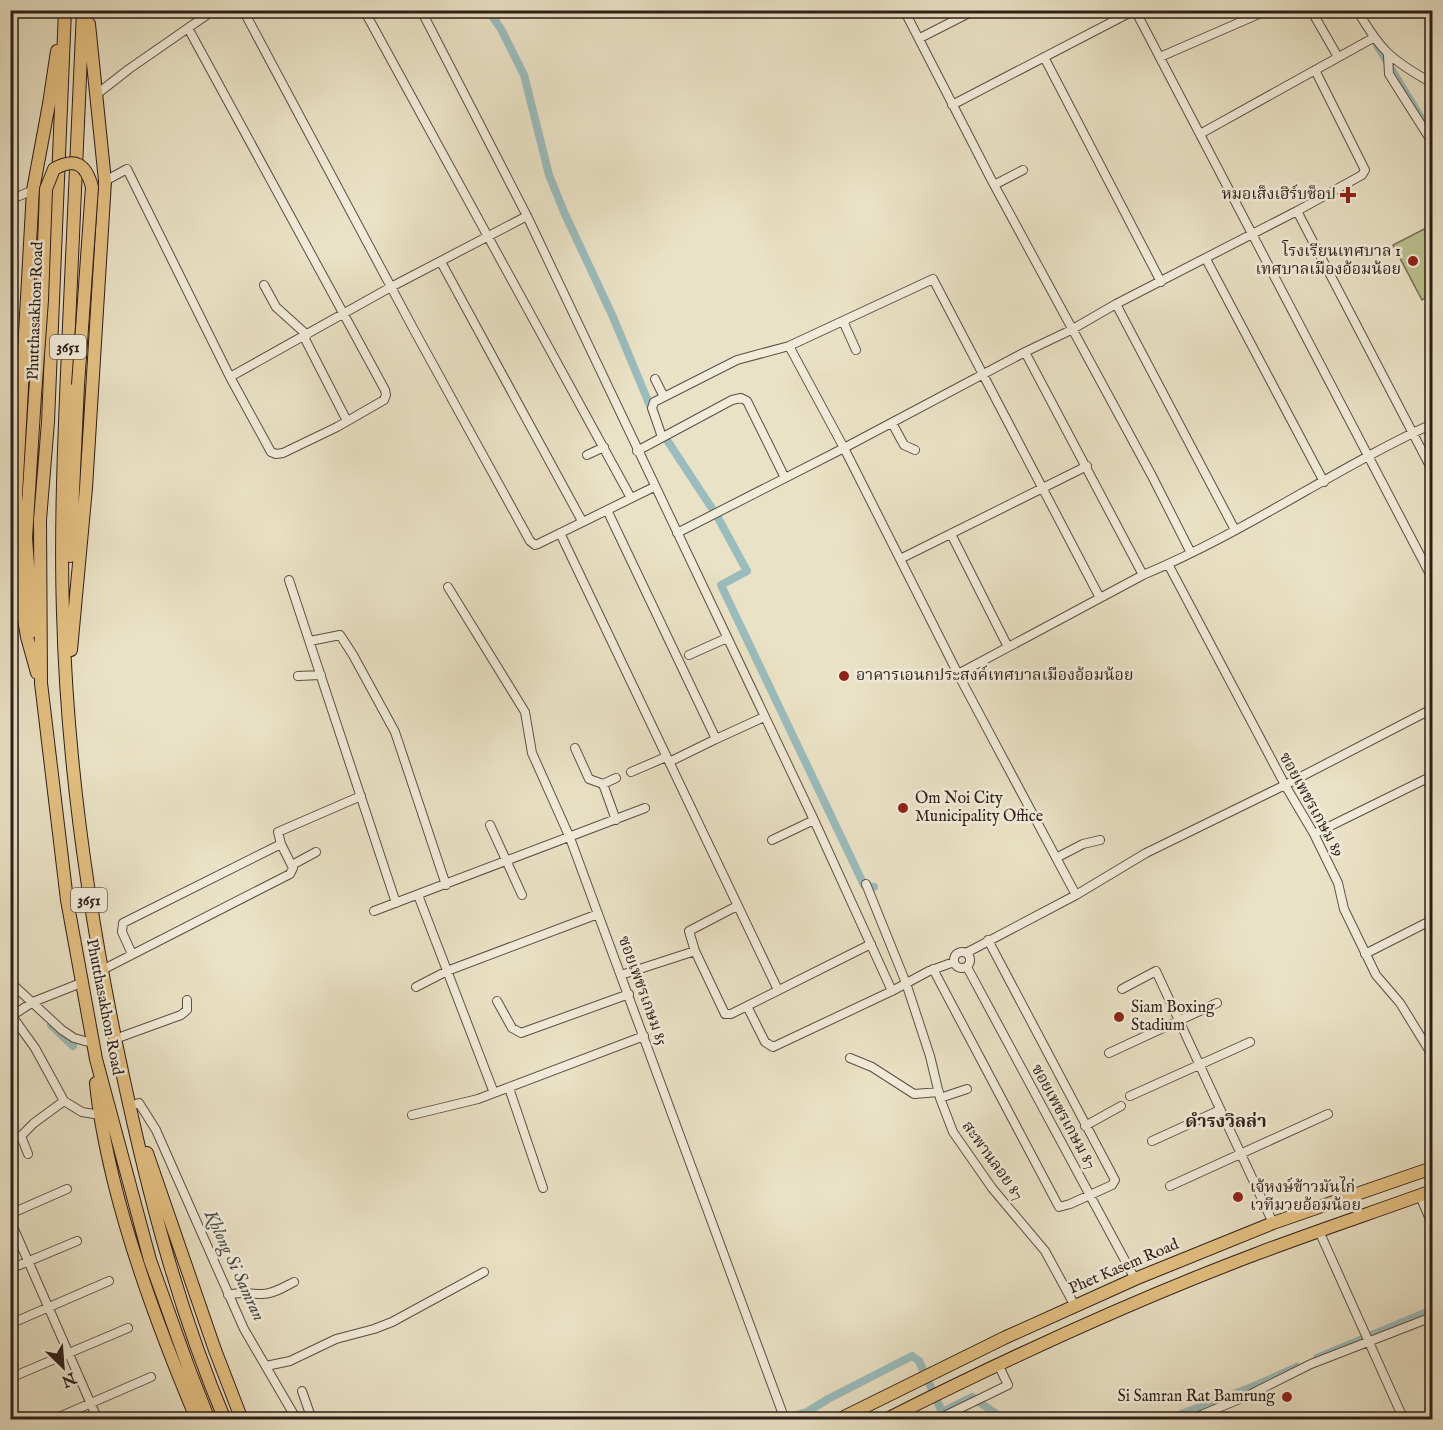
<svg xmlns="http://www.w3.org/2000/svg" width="1443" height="1430" font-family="'IM FELL English','Noto Serif Thai',serif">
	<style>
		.green { fill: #bdc291; stroke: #757054; stroke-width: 1.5 }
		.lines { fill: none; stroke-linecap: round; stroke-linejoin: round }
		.canal { stroke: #9abcbc; stroke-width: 8 }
		.minor-casing { stroke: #5c4e43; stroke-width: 10 }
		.primary-casing { stroke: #2d1d17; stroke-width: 14 }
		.minor { stroke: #f1ecda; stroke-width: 8 }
		.primary { stroke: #e5c183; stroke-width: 12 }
		.primary-bridge-casing { stroke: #2d1d17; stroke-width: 14; stroke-linecap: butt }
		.primary-bridge { stroke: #e5c183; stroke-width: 12 }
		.poi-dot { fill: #8f2418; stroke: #f1ecda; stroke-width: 2 }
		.labels { text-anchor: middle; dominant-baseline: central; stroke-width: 5; stroke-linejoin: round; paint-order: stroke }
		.shield { fill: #f1ecda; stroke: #685b52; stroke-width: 1.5 }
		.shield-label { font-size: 15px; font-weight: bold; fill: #2d1d17 }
		.poi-label { font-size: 16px; fill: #2d1d17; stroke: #f1ecda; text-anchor: start }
		.street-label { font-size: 16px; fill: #2d1d17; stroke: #f1ecda }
		.neighbourhood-label { font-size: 18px; font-weight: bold; fill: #2d1d17; stroke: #f1ecda }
		.water-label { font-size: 18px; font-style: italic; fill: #4e4d49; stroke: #f1ecda }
	</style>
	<rect width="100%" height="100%" fill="#eae2c6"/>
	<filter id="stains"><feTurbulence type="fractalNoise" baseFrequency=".00333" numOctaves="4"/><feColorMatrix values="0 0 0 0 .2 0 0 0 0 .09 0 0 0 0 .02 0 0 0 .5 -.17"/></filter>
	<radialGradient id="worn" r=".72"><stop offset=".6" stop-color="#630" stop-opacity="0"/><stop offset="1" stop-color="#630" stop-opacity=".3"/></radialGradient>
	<path class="green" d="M1430,226L1432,231V294L1422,300L1393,245Z"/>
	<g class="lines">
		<path class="canal" d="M488,10L501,29L524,75L549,175L564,212L613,317L653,413
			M1375,42L1432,136
			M661,431L717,516L747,571L721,585L864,885L874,887
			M51,1025L73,1046
			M1317,1358L1432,1310
			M778,1420L807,1412L828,1399L912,1356L919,1361L942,1412L972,1397L1005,1420
			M1166,1420L1257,1385L1297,1367"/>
		<defs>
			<path id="minor" d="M243,10L414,330L530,541L535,545L538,544L654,487
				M364,10L631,498
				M421,10L527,216L814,820L892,991
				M904,10L992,181L1152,476L1191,553
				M1135,10L1432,578
				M1311,10L1338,57
				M1357,10C1381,51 1391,60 1432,83
				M920,38L975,10
				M1388,55L1389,74L1432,142
				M1044,57L1161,282
				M1160,57L1268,10
				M97,94L129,69L214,10
				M952,105L1135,10
				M1200,134L1373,38
				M105,181L127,169L230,377L271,452L276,454L283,453L337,427L384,400L386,395L385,390L188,28
				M994,185L1023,170
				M10,200L33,190
				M1297,211L1432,470
				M1206,259L1324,482
				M441,262L582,521
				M264,285L276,307L307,335
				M1116,304L1235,530
				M843,321L856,350
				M304,337L347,421
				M789,346L844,448L958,674L1076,895
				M1025,352L1143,575
				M230,377L391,287L527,216
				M655,379L664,397
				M892,423L904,445L915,450
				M662,437L652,408L654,402L658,400L737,360L789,346L933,279L1100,598
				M637,451L732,400L741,398L747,401L785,478
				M587,455L604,447
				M607,510L716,739L669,762
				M560,533L778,990
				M677,533L844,448L1025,352L1071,330L1116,304L1297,211L1362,175L1365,170L1315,70
				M951,534L1008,647
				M900,559L1087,466
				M1168,564L1285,785L1314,834L1338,883L1344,909L1376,975L1400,1003L1432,1055
				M289,580L396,903
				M448,587L525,712L532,753L570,838L598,914L785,1420
				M310,641L340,635L353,655L395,732L446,885
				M689,655L727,638
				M958,674L1143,575C1244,533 1334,469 1432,424
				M298,676L321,675
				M716,739L764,717
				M575,748L589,779L603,784L616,778
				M631,772L666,757
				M603,784L616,820
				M490,825L522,895
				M1314,834L1432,776
				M772,840L814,820
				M1056,858L1083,844L1100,840
				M292,865L316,852
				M866,884L906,983L930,1056L940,1098L953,1132L992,1188L1045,1251L1075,1306
				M418,895L494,1093
				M737,906L689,931L695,951L725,1014H731L871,944
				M374,911L645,808
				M954 960a8 8 0 1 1 16 0a8 8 0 1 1-16 0Z
				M966,953L1076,895L1146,853L1285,785L1432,709
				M132,954L122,932L123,923L281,844
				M1365,954L1432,920
				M967,967L1135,1279
				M933,969L1059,1207L1070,1204L1112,1185L1115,1180L988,940
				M102,970L290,874L293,868L281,844L278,832L361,796
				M621,975L695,951
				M10,982L62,1030L74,1038L92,1043
				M416,987L447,971L598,914
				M1122,989L1156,971L1273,1223
				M497,1001L512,1028L521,1033L629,994
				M747,1006L765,1042L773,1047L892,991L929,971L954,962
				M12,1016L35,1048L64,1101L82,1112L100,1115
				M10,1017L33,1002L81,983
				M115,1039L181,1015L187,1010V1000
				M1109,1053L1217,1003
				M850,1058L872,1067L914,1094L939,1092
				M509,1088L543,1188
				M1130,1096L1250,1042
				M940,1098L967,1089
				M130,1106L139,1103L156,1130L244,1329L297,1420
				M412,1115L478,1099L644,1036
				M1085,1126L1121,1106
				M1152,1141L1220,1110
				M28,1154L21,1136L34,1123L64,1101
				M1170,1186L1328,1114
				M1420,1196L1432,1224
				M10,1214L67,1189
				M10,1220L98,1420
				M1319,1231L1404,1420
				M10,1269L77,1241
				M228,1295C242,1291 248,1294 262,1294C273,1294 284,1287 294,1282
				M10,1324L109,1281
				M266,1366L290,1361L336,1339L374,1329L392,1322L484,1272
				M10,1378L128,1328
				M302,1391L310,1414L307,1420
				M52,1420L151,1377
				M936,1420L1008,1385L998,1364
				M1189,1420L1247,1396L1311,1364L1432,1317"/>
			<path id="primary" d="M65,10L48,422L40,520L41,683L67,900L96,1059L150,1260L189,1369L209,1420
				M83,10C79,116 74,221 69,326C65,422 60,518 63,613C67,770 90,923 123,1076C148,1193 178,1309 225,1420
				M70,556L78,385
				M33,631L26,538L35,395
				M71,650L86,488L105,181L89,24
				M37,673L27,637L19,589L16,495L33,190L49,104L57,51
				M96,1083C99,1116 106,1149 114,1182C134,1263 164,1342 197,1420
				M147,1153L215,1350L242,1420
				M838,1420L1004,1338L1135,1279L1273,1223L1432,1168
				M885,1420C1006,1359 1129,1302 1256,1254C1314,1232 1374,1212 1432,1191"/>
		</defs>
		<use href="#minor" class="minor-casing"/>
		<use href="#primary" class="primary-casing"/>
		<use href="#minor" class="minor"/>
		<use href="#primary" class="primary"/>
		<defs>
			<path id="primary-bridge" d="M35,395L42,300L46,189L54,169C75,157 86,164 92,187L78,385"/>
		</defs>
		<use href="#primary-bridge" class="primary-bridge-casing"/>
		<use href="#primary-bridge" class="primary-bridge"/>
	</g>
	<g class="poi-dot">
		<path d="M1345 186h6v6h6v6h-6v6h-6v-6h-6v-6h6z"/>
		<circle cx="1413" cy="261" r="6"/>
		<circle cx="844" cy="676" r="6"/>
		<circle cx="903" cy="808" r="6"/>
		<circle cx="1119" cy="1017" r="6"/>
		<circle cx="1238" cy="1197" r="6"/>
		<circle cx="1287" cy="1397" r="6"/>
	</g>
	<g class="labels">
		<g class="shield">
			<rect x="50" y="335" width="36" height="24" rx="4.5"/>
			<rect x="71" y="888" width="36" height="24" rx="4.5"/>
		</g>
		<g class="shield-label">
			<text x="68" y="347">3651</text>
			<text x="89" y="900">3651</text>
		</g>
		<g class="poi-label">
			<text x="1336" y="195" text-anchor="end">หมอเส็งเฮิร์บช็อป</text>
			<text x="1401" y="252" text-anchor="end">โรงเรียนเทศบาล 1<tspan x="1401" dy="18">เทศบาลเมืองอ้อมน้อย</tspan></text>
			<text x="856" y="676">อาคารเอนกประสงค์เทศบาลเมืองอ้อมน้อย</text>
			<text x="915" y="799">Om Noi City<tspan x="915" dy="18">Municipality Office</tspan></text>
			<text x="1131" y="1008">Siam Boxing<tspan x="1131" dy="18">Stadium</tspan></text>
			<text x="1250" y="1188">เจ้หงษ์ข้าวมันไก่<tspan x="1250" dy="18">เวทีมวยอ้อมน้อย</tspan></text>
			<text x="1275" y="1397" text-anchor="end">Si Samran Rat Bamrung</text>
		</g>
		<g class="street-label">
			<text transform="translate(36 311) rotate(-88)">Phutthasakhon Road</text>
			<text transform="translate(1311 805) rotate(61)">ซอยเพชรเกษม 89</text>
			<text transform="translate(642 991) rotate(70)">ซอยเพชรเกษม 85</text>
			<text transform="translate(104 1007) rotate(79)">Phutthasakhon Road</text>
			<text transform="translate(1063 1117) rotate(61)">ซอยเพชรเกษม 87</text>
			<text transform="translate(992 1161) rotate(54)">สะพานลอย 87</text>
			<text transform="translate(1124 1267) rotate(-23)">Phet Kasem Road</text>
		</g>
		<g class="neighbourhood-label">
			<text x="1226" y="1122">ดำรงวิลล่า</text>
		</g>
		<g class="water-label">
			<text transform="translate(234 1266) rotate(65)">Khlong Si Samran</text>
		</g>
	</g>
	<rect width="1443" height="1430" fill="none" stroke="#eae2c6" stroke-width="36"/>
	<rect x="12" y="12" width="1419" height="1406" fill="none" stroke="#2d1d17" stroke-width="3"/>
	<rect x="18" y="18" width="1407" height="1394" fill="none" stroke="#2d1d17" stroke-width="1.5"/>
	<g transform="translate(63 1367) rotate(155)" stroke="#f1ecda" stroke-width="4.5" paint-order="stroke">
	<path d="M0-4.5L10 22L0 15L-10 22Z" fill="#2d1d17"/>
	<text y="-9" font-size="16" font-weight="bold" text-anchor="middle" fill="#2d1d17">N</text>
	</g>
	<rect width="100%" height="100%" filter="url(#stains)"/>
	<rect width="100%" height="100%" fill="url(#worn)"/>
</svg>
